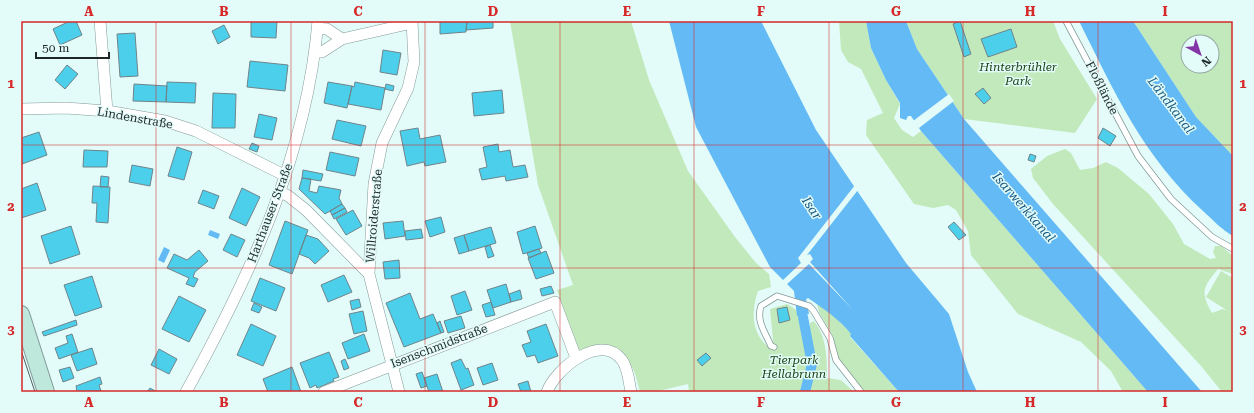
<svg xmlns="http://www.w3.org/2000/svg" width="1254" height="413" font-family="'Roboto Serif',serif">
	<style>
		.green { fill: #c2e9bb; fill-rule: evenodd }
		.water { fill: #64baf4 }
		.pier { fill: #e3fcf9 }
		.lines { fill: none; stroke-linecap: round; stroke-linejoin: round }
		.canal { stroke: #64baf4; stroke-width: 10 }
		.building { fill: #4ccfeb; stroke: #6f848a }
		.service-casing { stroke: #849b99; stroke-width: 7 }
		.minor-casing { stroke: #849b99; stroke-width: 12 }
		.secondary-casing { stroke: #849b99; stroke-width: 18 }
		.service { stroke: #fff; stroke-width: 5.5 }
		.minor { stroke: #fff; stroke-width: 11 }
		.secondary { stroke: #bde8db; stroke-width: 16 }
		.tram { stroke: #546161; stroke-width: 1 }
		.grid { fill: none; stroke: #d62828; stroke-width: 1; stroke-opacity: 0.55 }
		.labels { text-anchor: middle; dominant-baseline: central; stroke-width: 3; stroke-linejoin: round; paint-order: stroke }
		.park-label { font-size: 12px; font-style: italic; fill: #1c4515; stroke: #e3fcf9 }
		.street-label { font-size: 12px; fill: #1e2727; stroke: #e3fcf9 }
		.water-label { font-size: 13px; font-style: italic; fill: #1a5a81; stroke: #e3fcf9 }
		.neatline { fill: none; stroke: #d62828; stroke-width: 1.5 }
		.grid-label { font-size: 13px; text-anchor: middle; font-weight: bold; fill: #d62828 }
	</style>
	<rect width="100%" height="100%" fill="#e3fcf9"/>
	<path class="green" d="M510,21H631L649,80L688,171L735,237L756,263L769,274L771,287L758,291C750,313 752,339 774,350L770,309L787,304L804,315L810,333V323L814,321C827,338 827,358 827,378L841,380L854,392H689L688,384L654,392H640C634,365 631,361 608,345L580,353L557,290L573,285L538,185Z
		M839,21H866L871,48L886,80L900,104L894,118L902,130L913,137L921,131L1148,392H1123L1111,371L1081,342L1018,314L971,255L968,231L956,210L948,205L933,208L914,204L866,135L867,120L883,113L861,69L848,62L841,50Z
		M906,21H1053L1060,39L1097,99L1075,133L964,119L917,49Z
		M1133,21H1233V156L1196,117ZM1188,42H1212V66H1188Z
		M1065,149L1071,153L1080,170L1093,168L1106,162L1118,168L1149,194L1173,224L1184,244L1210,259L1216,258L1213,252L1215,246H1221L1233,256V274L1218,269C1203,287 1200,292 1212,313L1223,309L1228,311L1206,297L1221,271L1233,278V313H1231L1233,321V392H1222L1201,366L1053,204L1033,178L1031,169L1047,156Z
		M817,304C830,312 841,322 852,334L850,337L899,392H865L838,358L833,336L819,312Z"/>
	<path class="water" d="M669,21H761L816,130L906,263L949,314L968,372L977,392H899L850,336L851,334C839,319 824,309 808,298L806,299L809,314L797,316L794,291L770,267L696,127Z
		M866,21H906L917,49L964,119L1202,392H1148L921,131L911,116H908L906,120L900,118V103L886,80L871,48Z
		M1079,21H1133L1196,117L1233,156V236C1222,230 1213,220 1203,211C1142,155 1115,93 1079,21Z
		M210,230L220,234L218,239L208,235Z
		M164,247L170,250L164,263L158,260Z"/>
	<path class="pier" d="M949,94L954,101L919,128L913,121Z
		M855,185L858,190L807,255L810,254L813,259L810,262L853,310L809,264L786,285L782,281L801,263L798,258Z"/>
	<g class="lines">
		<path class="canal" d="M803,317L812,364L805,392"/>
	</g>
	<path class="building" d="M70,21H76L82,35L60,45L53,29Z
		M251,21H277L276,38L251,37Z
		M440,21H467L466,32L440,34Z
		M467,21H493V28L466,30Z
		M960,21L971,54L964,57L953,24Z
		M224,25L230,37L218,44L212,31Z
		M1011,29L1017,47L988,57L981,39Z
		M135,33L138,76L120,77L117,34Z
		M383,50L401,53L397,75L380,72Z
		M250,61L288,65L285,91L247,87Z
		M67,65L78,74L65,89L55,80Z
		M167,82L196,83L195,103L166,102Z
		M328,82L352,86L347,108L324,103Z
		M355,82L385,88L381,110L348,104L352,86L354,87Z
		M134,84L167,86L166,102L133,101Z
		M386,84L394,86L393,91L385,89Z
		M983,88L991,98L984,104L975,94Z
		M502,90L504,113L474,116L472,93Z
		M213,93L236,94L235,128H212Z
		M259,114L277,118L272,140L254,137Z
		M337,120L366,126L361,146L332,139Z
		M418,128L420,139L440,135L446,162L425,166L424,162L407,166L400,131Z
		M1103,128L1116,136L1110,146L1098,138Z
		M39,132L47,155L22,164L21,138Z
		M252,143L259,146L257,152L249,149Z
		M498,144L499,152L510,150L513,167L525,165L528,177L506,181L505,176L482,180L479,169L487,167L483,147Z
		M177,147L192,152L184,180L168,176Z
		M84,150L108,151L107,167H83Z
		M330,152L359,158L355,176L326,170Z
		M1030,154L1036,156L1034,162L1028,160Z
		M132,165L153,169L150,186L129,182Z
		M303,170L323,174L321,181L302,178Z
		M101,176L109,177L108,187H100Z
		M302,178L311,179L309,191L317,193L319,186L341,190L339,198L342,204L325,214L299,189Z
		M37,183L46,210L21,218V189Z
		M93,186L110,187L108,223L96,222L97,203H92Z
		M242,188L260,197L246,226L229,218Z
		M203,190L219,196L214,209L198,203Z
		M342,204L345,208L332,215L330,211Z
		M345,208L347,212L334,219L332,215Z
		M353,210L362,226L346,235L336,219Z
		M441,217L445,232L430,237L425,221Z
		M285,221L308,230L292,274L269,265Z
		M403,221L405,236L385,239L383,223Z
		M954,222L966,235L959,240L948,227Z
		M71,226L80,254L50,264L41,236Z
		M535,226L542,248L523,254L517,232Z
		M491,227L496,243L469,251L464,235Z
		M421,229L423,238L406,240L405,231Z
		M231,234L245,240L237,257L223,250Z
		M306,235L318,239L329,251L315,264L309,258L299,254Z
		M464,235L469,251L459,254L454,238Z
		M490,245L494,256L488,258L485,247Z
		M539,249L541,253L529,258L527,253Z
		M199,250L208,261L195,272L193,277L198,279L194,287L186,284L189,278L167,268L174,254L187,260Z
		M546,251L554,273L536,279L528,258Z
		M399,260L400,278L385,279L383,262Z
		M344,275L352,292L328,302L321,285Z
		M92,276L102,307L75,316L64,285Z
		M260,278L285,288L276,311L251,301Z
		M506,284L511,302L493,308L487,290Z
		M551,286L554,293L542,296L540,289Z
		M520,290L522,299L511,302L509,294Z
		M465,291L472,310L457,315L451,296Z
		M410,293L420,319L433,314L441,333L404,347L386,303Z
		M179,296L206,310L189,342L162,329Z
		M359,299L361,307L352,310L350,301Z
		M491,302L495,315L486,317L482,305Z
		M254,303L262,307L259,313L251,310Z
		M787,307L790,320L779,323L777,309Z
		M363,311L367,331L354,334L349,314Z
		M461,316L465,328L448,333L444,321Z
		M76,320L77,325L44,336L42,332Z
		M440,321L444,332L441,333L437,323Z
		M251,324L276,336L263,366L237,355Z
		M546,324L558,356L538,363L535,355L527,357L522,345L531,342L527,331Z
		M72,334L78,352L59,359L55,348L68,343L66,336Z
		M364,334L370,351L348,359L342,343Z
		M92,348L97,364L77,371L71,355Z
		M159,349L177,359L169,374L151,365Z
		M329,352L339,377L333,379L334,381L317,388L316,385L310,388L300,363Z
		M706,353L711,358L702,366L697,360Z
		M345,359L349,368L344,370L341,361Z
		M461,359L466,369L468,368L474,385L461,390L451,363Z
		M492,363L498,380L483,385L477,368Z
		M70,367L74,378L63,382L59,370Z
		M292,367L301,392H268L263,379Z
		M422,372L427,386L421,388L416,374Z
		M437,374L443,392H429L424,378Z
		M100,377L102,384L99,385L101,391L77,392L76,386Z
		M528,381L531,392H521L518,384Z
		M150,388L157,392H147Z"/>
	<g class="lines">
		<defs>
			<path id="service" d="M1066,21L1138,156L1171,199L1212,237L1233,249
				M774,347L771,346C765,332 756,321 761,306L777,296L809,306L813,310L830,338L836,360L861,392"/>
			<path id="minor" d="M100,21L107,111
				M318,28L327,29L342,39
				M315,52H322L342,39L412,23
				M21,109L66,108L107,111L165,121L196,131L286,176
				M280,193L287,195L306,210L369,274L399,392
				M369,274L374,184L382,143L408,88L414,62L412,21
				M186,392C250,276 307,154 318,21
				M324,392L555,302L576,358
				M547,392C555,369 601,332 622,360C628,368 629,382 631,392"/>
			<path id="secondary" d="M21,314L46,392"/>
		</defs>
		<use href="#service" class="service-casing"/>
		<use href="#minor" class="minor-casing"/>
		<use href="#secondary" class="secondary-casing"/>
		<use href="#service" class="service"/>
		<use href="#minor" class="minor"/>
		<use href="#secondary" class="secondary"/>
		<path class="tram" d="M21,350L35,392"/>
	</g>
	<path class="grid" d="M156,21V392M291,21V392M425,21V392M560,21V392M694,21V392M829,21V392M963,21V392M1098,21V392M21,145H1233M21,268H1233"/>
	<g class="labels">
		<g class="park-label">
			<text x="1018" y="67">Hinterbrühler<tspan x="1018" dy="14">Park</tspan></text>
			<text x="794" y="360">Tierpark<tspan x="794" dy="14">Hellabrunn</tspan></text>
		</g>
		<g class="street-label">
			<text transform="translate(1102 88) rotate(63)">Floßlände</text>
			<text transform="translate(135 118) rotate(10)">Lindenstraße</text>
			<text transform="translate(270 213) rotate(-69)">Harthauser Straße</text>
			<text transform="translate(374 216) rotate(-85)">Willroiderstraße</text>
			<text transform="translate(439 346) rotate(-21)">Isenschmidstraße</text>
		</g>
		<g class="water-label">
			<text transform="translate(1171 105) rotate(53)">Ländkanal</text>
			<text transform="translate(1024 207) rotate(49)">Isarwerkkanal</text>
			<text transform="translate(812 208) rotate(56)">Isar</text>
		</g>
	</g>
	<rect width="1254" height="413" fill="none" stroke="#e3fcf9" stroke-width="44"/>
	<g transform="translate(1200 54) rotate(140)"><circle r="19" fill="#e3fcf9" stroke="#94a7a5"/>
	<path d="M0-3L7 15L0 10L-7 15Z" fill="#8434a4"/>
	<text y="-6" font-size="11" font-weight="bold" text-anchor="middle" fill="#1e2727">N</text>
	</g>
	<path d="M36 52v6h73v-6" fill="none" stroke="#1e2727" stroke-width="2"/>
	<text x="42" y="52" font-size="12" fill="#1e2727" stroke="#e3fcf9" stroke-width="3" paint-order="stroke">50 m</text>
	<rect x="22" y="22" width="1210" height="369" class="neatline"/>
	<g class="grid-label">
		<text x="89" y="16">A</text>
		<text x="224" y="16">B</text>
		<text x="358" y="16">C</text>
		<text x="493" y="16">D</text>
		<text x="627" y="16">E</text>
		<text x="761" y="16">F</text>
		<text x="896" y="16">G</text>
		<text x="1030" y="16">H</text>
		<text x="1165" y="16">I</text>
		<text x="11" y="88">1</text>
		<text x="1243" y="88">1</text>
		<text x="11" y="211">2</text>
		<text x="1243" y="211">2</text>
		<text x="11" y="334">3</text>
		<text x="1243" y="334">3</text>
		<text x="89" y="407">A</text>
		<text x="224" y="407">B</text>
		<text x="358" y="407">C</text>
		<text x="493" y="407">D</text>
		<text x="627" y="407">E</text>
		<text x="761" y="407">F</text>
		<text x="896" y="407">G</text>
		<text x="1030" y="407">H</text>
		<text x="1165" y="407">I</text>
	</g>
</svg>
